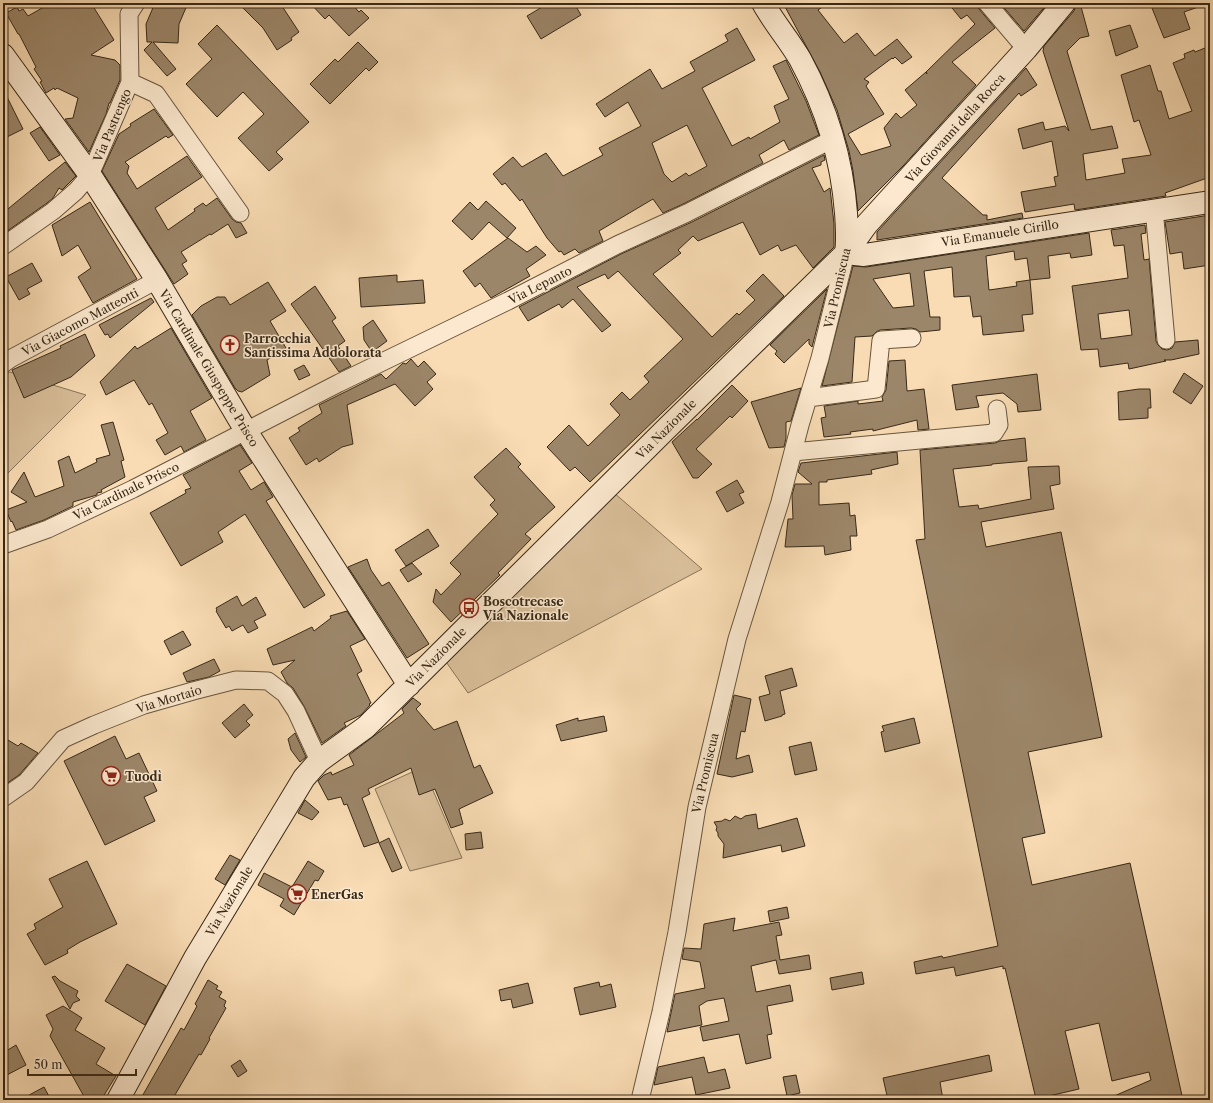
<svg xmlns="http://www.w3.org/2000/svg" width="1213" height="1103" font-family="'Libre Caslon Text',serif">
	<style>
		.green { fill: #d8be99; stroke: #887458 }
		.building { fill: #9c8669; stroke: #382917; fill-rule: evenodd }
		.lines { fill: none; stroke-linecap: round; stroke-linejoin: round }
		.street-casing { stroke: #68563e; stroke-width: 19 }
		.secondary-casing { stroke: #382917; stroke-width: 24 }
		.street { stroke: #fbe8ce; stroke-width: 17 }
		.secondary { stroke: #fbe8ce; stroke-width: 22 }
		.labels { text-anchor: middle; dominant-baseline: central; stroke-width: 3; stroke-linejoin: round; paint-order: stroke }
		.street-label { font-size: 12px; fill: #382917; stroke: #fbe8ce }
		.poi-label { font-size: 12px; font-weight: bold; fill: #382917; stroke: #fbe8ce; text-anchor: start }
	</style>
	<rect width="100%" height="100%" fill="#f9dcb4"/>
	<filter id="stains"><feTurbulence type="fractalNoise" baseFrequency=".005" numOctaves="4"/><feColorMatrix values="0 0 0 0 .2 0 0 0 0 .09 0 0 0 0 .02 0 0 0 .5 -.17"/></filter>
	<radialGradient id="worn" r=".72"><stop offset=".6" stop-color="#630" stop-opacity="0"/><stop offset="1" stop-color="#630" stop-opacity=".3"/></radialGradient>
	<path class="green" d="M10,372L86,395L3,478V376Z
		M613,492L702,569L468,693L444,659Z
		M423,767L462,858L410,871L375,789Z"/>
	<path class="building" d="M51,3H91L114,40L91,55L115,60L120,65V80L110,103H109L106,114L89,152L65,119L73,118L78,98L57,88L55,90L54,88L46,93L40,82L42,81L34,69L36,67L19,34H18L6,13L17,7L19,11L23,9L28,16Z
		M155,3H188L179,24L178,43L153,42L176,69L167,76L144,50L152,42H147L146,24Z
		M238,3H280L299,32L291,38L292,40L277,50L263,28Z
		M310,3H351L359,12L361,10L369,18L349,36L329,15L325,19Z
		M549,3H574L581,15L541,39L527,16Z
		M783,3H828L818,10L844,43L857,33L875,56L897,39L912,57L902,64L895,57L893,59L892,58L864,79L869,82L866,86L884,114L848,134L861,155L891,146L884,128L896,113L901,118L917,105L905,90L926,72L927,74L926,72L975,24L967,15L961,19L948,3H977L979,9L995,28L952,62L976,85L903,166L858,211L853,171L849,151L837,110L820,72Z
		M1000,3H1048L1024,31Z
		M1076,3H1080L1089,36L1080,38L1067,51L1091,130L1112,126L1118,148L1083,154L1086,180L1125,173L1122,159L1151,155L1139,120L1134,122L1121,75L1150,65L1158,91H1161L1169,119L1192,111L1173,63L1185,58L1184,54L1194,50L1195,52L1210,46V177L1165,193L1166,196L1075,210L1074,204L1025,212L1021,192L1056,186L1054,177L1058,176L1052,141L1023,149L1018,129L1043,122L1045,130L1065,126L1069,131L1043,51L1044,46L1074,11Z
		M1150,3H1204V5L1184,12L1190,29L1164,38Z
		M217,25L309,122L276,152L283,159L269,171L238,138L264,114L243,92L217,117L186,84L212,59L198,44Z
		M1130,25L1138,47L1116,56L1109,31Z
		M737,28L755,60L702,88L732,146L749,137L750,139L780,122L774,106L789,99L773,66L786,60L806,101L819,135L789,150L784,140L759,155L763,163L683,204L663,213L653,199L599,231L603,241L579,253L575,249L564,255L561,251L559,252L547,238L522,199L520,201L505,183L502,185L493,174L513,157L522,167L546,153L563,176L603,155L599,148L641,126L628,102L605,117L596,104L650,69L662,89L695,71L690,62L728,41L725,35ZM687,125L707,166L689,176L686,173L672,182L664,174L652,143Z
		M358,42L378,62L369,71L366,68L330,104L310,84L335,59L338,62Z
		M1026,68L1037,85L1021,96L1019,93L942,178L983,215H987V220L1022,213L1023,218L877,240V232Z
		M3,89L23,129L3,139Z
		M154,109L173,135L168,138L166,136L125,162L129,166L127,173L137,189L187,156L202,177L155,208L168,230L195,211L194,209L203,203L206,206L217,198L232,219L236,222L241,223L247,233L236,238L228,224L211,235L210,234L181,252L187,261L182,264L188,274L174,284L102,171L119,134L131,126L130,124Z
		M40,127L60,155L49,161L30,133Z
		M824,155L825,160L821,162V165L812,168L824,192L830,188L834,224V247L813,268L796,245L781,251L778,245L760,255L743,222L698,241L693,236L678,250L681,253L653,274L712,337L737,313L739,315L755,300L746,291L763,274L784,296L590,482L575,467L570,471L547,447L569,425L588,446L620,415L610,404L622,392L630,400L649,382L644,376L683,339L618,271L608,279L605,274L577,287L611,325L602,332L573,299L562,308L559,304L528,321L519,307L621,254L692,222Z
		M65,162L76,176L62,190L59,188L53,198L47,203L3,234V213Z
		M486,201L516,228L507,238L489,222L472,240L452,221L470,202L478,210Z
		M90,202L137,279L93,303L78,277L91,268L78,245L62,256L52,225Z
		M1210,215V265L1184,269L1182,252L1170,254L1165,222Z
		M1145,225L1146,233L1141,234L1144,260L1149,259L1156,341L1158,345L1162,349L1167,350L1172,348L1175,342L1198,340L1199,354L1171,360H1164L1166,361L1129,369L1128,363L1100,367L1098,349L1081,350L1072,286L1128,278L1124,245L1114,246L1111,230ZM1129,310L1132,335L1101,339L1098,314Z
		M1089,233L1092,255L1071,258L1070,253L1048,256L1050,278L1030,280L1033,314L1022,315L1024,331L983,335L981,316L973,317L970,296L954,297L952,267L924,271L930,317H940V330L920,332L916,329L911,328L880,330L876,332L872,336L855,337L852,382L822,386L853,266L866,267ZM1014,251L1015,260L1027,258L1030,280L1016,282L1017,286L989,290L986,256ZM910,273L914,306L893,308L873,279Z
		M508,238L527,252L536,246L546,255L526,269L530,276L491,298L480,283L475,287L463,271Z
		M32,263L42,281L27,289L30,294L19,300L6,277Z
		M397,275V282L423,280L425,303L361,307L359,278Z
		M268,282L286,311L270,321L286,348L267,360L270,375L242,392L238,391L235,388L192,315L201,306L217,297H225L230,305Z
		M315,286L336,318L332,321L345,341L338,346L351,366L339,372L291,304Z
		M827,289L812,347L809,344V339L784,363L775,354L777,351L770,345Z
		M151,298L154,302L110,338L108,334L105,335L99,325Z
		M373,320L387,341L372,352L364,340L363,327Z
		M171,328L212,398L190,411L206,440L184,452L181,446L165,455L156,440L168,433L152,403L149,405L134,380L106,395L100,382L135,346L137,349Z
		M85,334L95,356L71,377L24,398L12,370L61,348L60,346Z
		M411,359L418,367L424,361L436,374L427,382L433,389L415,406L395,384L347,405L353,444L342,447L319,462L317,458L306,465L289,438L300,431L298,428L322,413L319,405L381,374L386,379L403,363L406,364Z
		M905,360L907,391L924,389L929,429L918,430L917,420L873,431V429L850,432L851,434L824,437L821,418L826,417L824,406L858,401V404L883,401L882,397L886,390L889,361Z
		M304,365L310,375L299,380L294,370Z
		M1184,373L1203,386L1191,404L1173,392Z
		M1037,374L1041,410L1018,412L1017,404L1003,393L976,396L979,407L956,410L952,385Z
		M732,385L748,401L732,418L730,416L696,449L712,464L698,478H693L672,442L697,419V420Z
		M801,388L791,421L786,422V438L784,447L769,448L751,402Z
		M1139,389H1150L1151,408H1148V418L1119,420L1118,392Z
		M113,422L124,460L121,461L125,477L101,490L102,492L97,493V495L73,502V506L44,520L16,530L12,521L11,522L6,510L27,502L11,492L24,472L35,497L64,486L58,461L69,456L75,473L97,462L96,459L110,455L101,425Z
		M1025,438L1027,461L992,464V465L953,469L959,507L978,505L979,509L1031,499L1028,467L1059,466L1060,484L1050,486L1054,509L981,522L986,547L1061,532L1102,737L1028,752L1045,833L1022,838L1032,885L1130,863L1183,1100H1105L1151,1080L1149,1072L1112,1081L1099,1023L1065,1031L1079,1089L1036,1099L1005,968L1003,969V966L956,976L954,967L916,974L914,962L942,956L943,958L998,946L916,540L925,539L920,450L995,443L1000,441Z
		M240,445L252,463L239,471L251,490L264,482L273,497L266,501L325,595L304,608L245,514L218,532L223,542L181,566L150,513L186,493L185,490L191,488L183,475Z
		M506,448L521,464L518,467L555,507L525,534L531,539L498,573L500,575L451,622L433,602L436,589L441,595L461,574L450,563L498,514L490,505L495,500L474,477Z
		M897,452L898,464L871,470L872,474L827,480V482H819V505L849,503L850,516L855,515L857,536H850L851,550L825,555L824,546L785,547L788,519H793L792,495L795,484H812L798,472L801,463Z
		M737,480L744,492L739,494L744,503L727,512L716,492Z
		M428,529L439,546L406,566L395,550Z
		M367,559L371,570L382,586L389,582L429,644L407,658L348,567Z
		M412,563L422,574L408,582L400,570Z
		M237,596L242,606L256,597L266,615L254,621L258,628L248,633L243,625L232,631L229,626L226,628L216,611L217,610L216,608Z
		M347,611L365,639L350,646L362,671L357,674L371,703L369,704L370,705L361,715L344,723L346,726L322,743L304,706L293,688L287,683L281,672L295,660L273,665L267,649L312,627L314,631L331,618L330,616Z
		M183,631L191,645L171,655L164,641Z
		M214,659L220,671L209,677L187,682L183,673Z
		M792,668L797,686L780,691L785,714L782,715V716L765,721L759,697L770,694L765,676Z
		M734,695L751,699L745,732L741,731L736,759L749,755L753,772L732,777L717,774Z
		M413,698L421,704L416,709L434,730L457,721L474,768L480,765L493,793L459,809L463,824L451,828L435,789L419,795L411,768L368,789L370,794L362,798L379,842L364,847L347,804L344,805L341,797L328,800L318,781L324,775L331,772L332,775L354,765L349,755L404,713L402,709Z
		M244,704L253,715L246,721L250,725L235,738L222,723Z
		M604,716L607,731L561,741L556,725L578,718V721Z
		M914,718L920,743L885,752L881,732L884,731L882,726Z
		M295,733L306,757L300,762L291,750L288,739Z
		M115,736L126,759L139,753L157,791L144,797L155,821L105,845L64,761Z
		M3,737L18,746L21,743L38,753L19,775L3,786Z
		M811,742L817,770L795,775L789,747Z
		M305,800L319,812L312,820L298,813Z
		M756,814L758,829L797,818L805,846L782,852L781,845L723,858L724,844L718,836V833L716,830L717,827L714,822L722,821L725,819L730,821L735,816L741,819L745,816Z
		M481,832L483,848L466,850L465,834Z
		M389,838L402,868L392,872L379,843Z
		M230,855L240,860L225,885L215,879Z
		M87,861L117,924L80,942L67,950L68,953L45,965L27,934L36,929L34,924L63,907L49,879Z
		M308,861L324,871L318,881L315,880L294,915L280,906L284,899L258,885L264,873L292,887Z
		M787,907L789,918L770,922L768,911Z
		M735,918L733,931L779,922L782,935L776,936L780,960L809,955L811,969L779,974L776,960L751,966L756,992L790,985L793,1001L767,1006L772,1034L767,1035L771,1058L746,1064L739,1034L703,1041L700,1027L729,1021L724,998L707,1001L699,1006L702,1025L667,1032L675,994L705,988L700,962L682,959L684,948L701,949L704,924Z
		M127,964L166,986L145,1025L105,1001Z
		M862,972L864,984L832,990L830,978Z
		M55,976L60,981L78,991L76,996L80,1000L73,1003L70,1009L52,977Z
		M208,980L218,986L216,989L222,992L219,997L226,1001L224,1006L226,1008L209,1038L210,1039L201,1055L199,1054L172,1100H140L181,1028L184,1030L197,1006L195,1004Z
		M599,982L600,987L611,984L616,1007L580,1015L574,988Z
		M528,983L533,1003L513,1008L511,999L501,1001L499,990Z
		M63,1006L82,1018L75,1030L105,1048L96,1064L116,1076L101,1100H86L50,1036L53,1029L46,1015Z
		M16,1045L26,1065L3,1077V1053Z
		M989,1055L992,1071L940,1082L943,1100H888L883,1078Z
		M704,1057L708,1073L725,1069L730,1088L696,1095L692,1077L654,1085L658,1067Z
		M240,1060L247,1071L238,1077L231,1066Z
		M796,1075L800,1093L787,1096L783,1077Z
		M44,1087L51,1100H20Z"/>
	<g class="lines">
		<defs>
			<path id="street" d="M987,3L1026,49
				M130,82L156,94L240,213
				M1154,209L1166,340
				M3,246L53,211L76,191L90,175L130,82L129,14L136,3
				M3,364L10,359L157,280
				M808,398L876,389L881,340L912,338
				M793,452L994,433L999,425L997,409
				M3,545L48,529L133,489L339,383L508,301L617,245L687,213L833,139
				M3,798L26,782L63,739L94,725L144,705L193,691L236,680L268,681L285,694L296,711L319,761
				M640,1100L661,1012L677,932L697,807L737,639L780,502L800,425L820,358L846,253"/>
			<path id="secondary" d="M763,3C774,23 789,40 800,59C826,107 842,159 846,213C847,227 848,240 846,253
				M3,55L90,175L157,280L246,431L409,685
				M846,253L864,255L1210,202
				M118,1100L195,958L304,778L319,761L366,727L665,430L846,253L867,224L1026,49L1064,3"/>
		</defs>
		<use href="#street" class="street-casing"/>
		<use href="#secondary" class="secondary-casing"/>
		<use href="#street" class="street"/>
		<use href="#secondary" class="secondary"/>
	</g>
	<defs>
		<symbol id="church-ring" viewBox="-11 -11 22 22"><circle r="9.5" fill="#fbe8ce" stroke="#8f2418" stroke-width="1.5"/><path d="M-1.2-6h2.4v3.5h3.3v2.4h-3.3V6h-2.4V-.1h-3.3v-2.4h3.3Z" fill="#8f2418"/></symbol>
		<symbol id="bus-ring" viewBox="-11 -11 22 22"><circle r="9.5" fill="#fbe8ce" stroke="#8f2418" stroke-width="1.5"/><path d="M-5-6H5V4H4V6H2V4H-2V6H-4V4H-5ZM-3.5-4V0h7V-4ZM-3.5 1.2v1.5H-2V1.2ZM2 1.2v1.5H3.5V1.2Z" fill="#8f2418"/></symbol>
		<symbol id="supermarket-ring" viewBox="-11 -11 22 22"><circle r="9.5" fill="#fbe8ce" stroke="#8f2418" stroke-width="1.5"/><path d="M-6-5.5h2.5l.6 2H6L4.5 2H-2.5L-4.4-4H-6ZM-1.5 3.2a1.3 1.3 0 1 0 .1 0ZM3 3.2a1.3 1.3 0 1 0 .1 0Z" fill="#8f2418"/></symbol>
	</defs>
	<g fill-rule="evenodd">
		<use href="#church-ring" x="219" y="334" width="22" height="22"/>
		<use href="#bus-ring" x="458" y="597" width="22" height="22"/>
		<use href="#supermarket-ring" x="100" y="765" width="22" height="22"/>
		<use href="#supermarket-ring" x="286" y="883" width="22" height="22"/>
	</g>
	<g class="labels">
		<g class="street-label">
			<text transform="translate(112 125) rotate(-67)">Via Pastrengo</text>
			<text transform="translate(955 128) rotate(-48)">Via Giovanni della Rocca</text>
			<text transform="translate(1000 233) rotate(-9)">Via Emanuele Cirillo</text>
			<text transform="translate(540 285) rotate(-27)">Via Lepanto</text>
			<text transform="translate(837 288) rotate(-77)">Via Promiscua</text>
			<text transform="translate(80 322) rotate(-28)">Via Giacomo Matteotti</text>
			<text transform="translate(209 368) rotate(59)">Via Cardinale Giuspeppe Prisco</text>
			<text transform="translate(666 429) rotate(-45)">Via Nazionale</text>
			<text transform="translate(126 491) rotate(-26)">Via Cardinale Prisco</text>
			<text transform="translate(436 657) rotate(-45)">Via Nazionale</text>
			<text transform="translate(169 699) rotate(-17)">Via Mortaio</text>
			<text transform="translate(705 773) rotate(-77)">Via Promiscua</text>
			<text transform="translate(229 901) rotate(-59)">Via Nazionale</text>
		</g>
		<g class="poi-label">
			<text x="244" y="338">Parrocchia<tspan x="244" dy="14">Santissima Addolorata</tspan></text>
			<text x="483" y="601">Boscotrecase<tspan x="483" dy="14">Via Nazionale</tspan></text>
			<text x="125" y="776">Tuodì</text>
			<text x="311" y="894">EnerGas</text>
		</g>
	</g>
	<rect width="1213" height="1103" fill="none" stroke="#f9dcb4" stroke-width="16"/>
	<rect x="4" y="4" width="1205" height="1095" fill="none" stroke="#382917" stroke-width="2"/>
	<rect x="8" y="8" width="1197" height="1087" fill="none" stroke="#382917"/>
	<path d="M28 1069v6h108v-6" fill="none" stroke="#382917" stroke-width="2"/>
	<text x="34" y="1069" font-size="12" fill="#382917" stroke="#fbe8ce" stroke-width="3" paint-order="stroke">50 m</text>
	<rect width="100%" height="100%" filter="url(#stains)"/>
	<rect width="100%" height="100%" fill="url(#worn)"/>
</svg>
